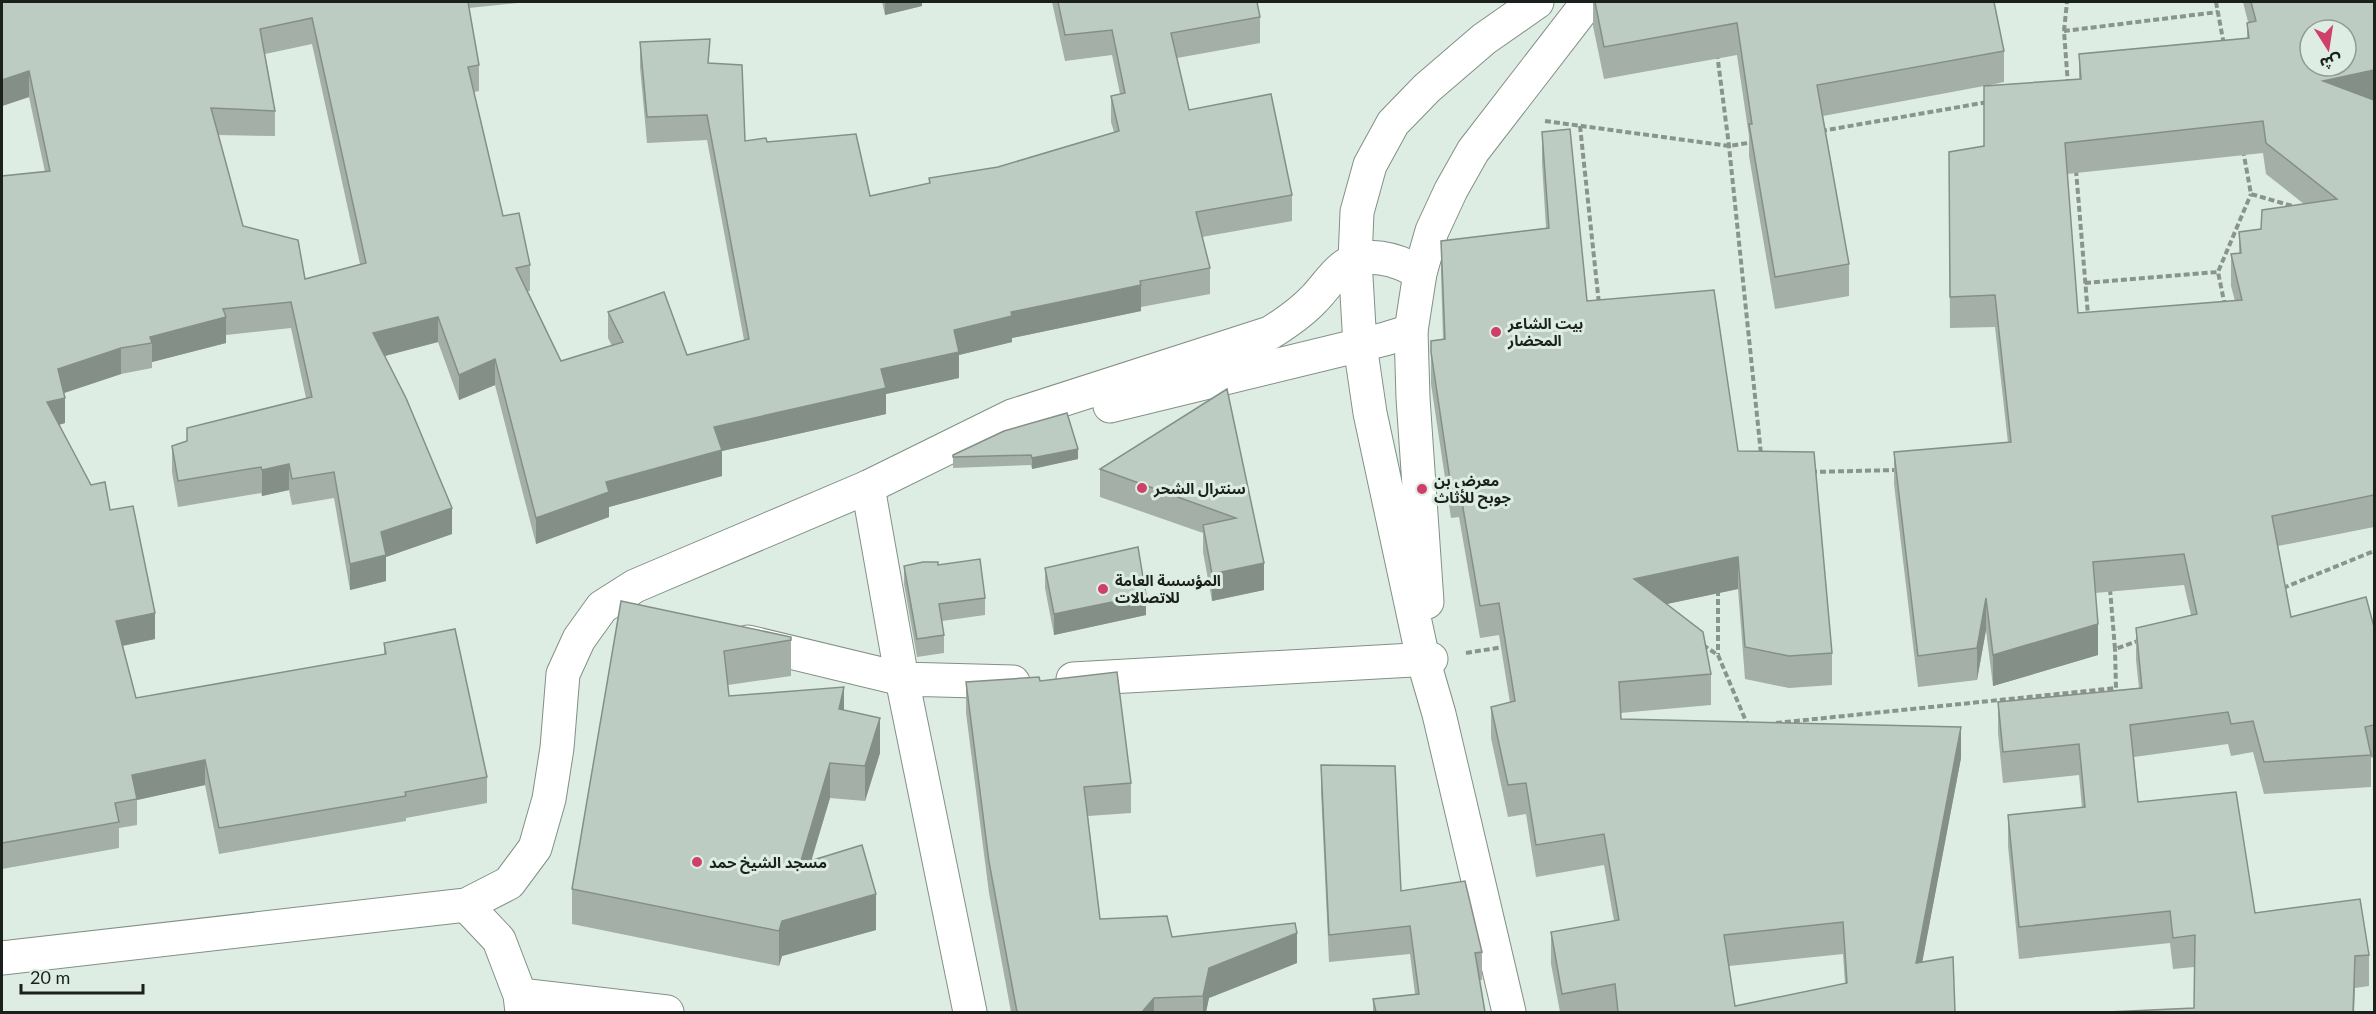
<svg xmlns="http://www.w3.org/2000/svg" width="2376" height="1014" font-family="Lato,'Noto Sans Arabic',sans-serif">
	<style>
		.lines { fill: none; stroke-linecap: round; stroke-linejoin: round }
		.minor-casing { stroke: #829086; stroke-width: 35 }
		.tertiary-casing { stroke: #829086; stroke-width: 35 }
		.secondary-casing { stroke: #829086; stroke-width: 35 }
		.path { stroke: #89948d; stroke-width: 4; stroke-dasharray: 6 3; stroke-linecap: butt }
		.minor { stroke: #fff; stroke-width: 33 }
		.tertiary { stroke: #fff; stroke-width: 33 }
		.secondary { stroke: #fff; stroke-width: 33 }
		.wall { fill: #a3afa7; fill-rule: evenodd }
		.shaded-wall { fill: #848f88 }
		.building { fill: #bdccc2; stroke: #848f88; stroke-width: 1.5; fill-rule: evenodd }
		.poi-dot { fill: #ce4069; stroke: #deede3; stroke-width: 2 }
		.labels { text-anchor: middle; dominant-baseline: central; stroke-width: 6; stroke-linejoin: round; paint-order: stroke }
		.poi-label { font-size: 15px; font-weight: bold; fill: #1a201c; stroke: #deede3; text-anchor: start }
	</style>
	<rect width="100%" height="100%" fill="#deede3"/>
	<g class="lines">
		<defs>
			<path id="minor" d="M868,487L902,679L970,1012
				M748,642L902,679L1013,682
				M1073,679L1431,659
				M466,905L499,940L520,995L522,1012
				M520,995L667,1012"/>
			<path id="tertiary" d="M1110,406L1385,339L1411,331
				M2,958L466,905L509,883L535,848L549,799L557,748L563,674L579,639L602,607L635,586L868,487L1012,416L1270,333C1286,323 1301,313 1314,299C1324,289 1331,277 1342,268C1365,249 1397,259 1420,273"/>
			<path id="secondary" d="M1427,602L1413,398L1411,331L1420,273L1432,231L1451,190L1473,151L1588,2
				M1509,1012L1439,714L1423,659L1370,413L1360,345L1355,260L1357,212L1370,165L1393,123L1427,88L1484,39L1537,2"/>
		</defs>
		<use href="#minor" class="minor-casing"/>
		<use href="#tertiary" class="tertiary-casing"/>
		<use href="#secondary" class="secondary-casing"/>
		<path class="path" d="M2216,2L2224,45
			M2064,31L2067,2
			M1717,53L1729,146L1761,454
			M2068,85L2064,31L2218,12
			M1545,121L1729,146L1754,142
			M1580,126L1599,304
			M1821,131L1988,102
			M2243,150L2251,194L2296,207
			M2076,170L2088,315
			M2085,283L2218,272
			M2225,306L2218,272L2251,194
			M1811,472L1896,470
			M2283,588L2374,551
			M2110,589L2115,649L2138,641
			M1718,590V654
			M1703,645L1718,655L1748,726
			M1466,653L1503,647
			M1776,723L2116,688L2115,649"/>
		<use href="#minor" class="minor"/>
		<use href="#tertiary" class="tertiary"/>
		<use href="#secondary" class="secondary"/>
	</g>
	<path class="wall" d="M2,2H528L469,8L479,65V91L474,92L503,216L530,265V291H528L561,361L612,346L608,338V312L687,355L744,340L707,140L647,143L640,67V42L710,63L745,141L767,142L870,196L929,184V178L998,167L1114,132L1111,122V96L1120,94L1112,55L1065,61L1052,2H1257L1260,17V43L1177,58L1189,110L1292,195V221L1202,237L1210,268V294L1141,307V311L1012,338V342L959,355V378L886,394V414L722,451V476L609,507V517L536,544L495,385L459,400L438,342L385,356L452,534L386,557V581L350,590L334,498L292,505L289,490L262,496L261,493L178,507L172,472V446L306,398L291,328L226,335V343L152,362V368L121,374L64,393L65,423L59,425L91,485L110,510L155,639L123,646L136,698L384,655V643L487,777V803L406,818V821L219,854L205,785L137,800V825L119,828V848L2,869V176L45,172L29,97L2,106ZM312,44L360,264L305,279L243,226L218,135L275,136V111L265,54Z
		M882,2H922V6L885,15Z
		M1593,2H1994L2004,51V82L1985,86L2079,80V54L2247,38V23L2248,22L2243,2H2374V527L2278,546L2291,617L2374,627V757L2371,758V787L2264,794L2253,752L2231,756L2228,744L2134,757L2138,802L2255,913L2369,955V986L2355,988L2354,1012H2108L2194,1008V967L2173,969L2170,943L2019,959L2008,846V815L2082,808L2079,775L2003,783L1998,733V702L2139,688L2136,660V628L2191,615L2184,585L2095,593L2098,655L1993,686L1986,630L1977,680L1918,687L1894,484V452L2008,443L1995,327L1950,328L1949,152L1984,146V86L1823,116L1849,264V296L1775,309L1749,156V136L1737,55L1604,79L1593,26ZM2263,153L2266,174L2304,204L2261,229L2239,232V254H2231V286L2235,301L2078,313L2067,174Z
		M1542,132L1587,301L1738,451L1832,653V685L1789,688L1745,679L1738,589L1666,604L1711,674V705L1620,713L1621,719L1961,758L1922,962L1955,1012H1560L1551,964V932L1614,921L1604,865L1536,877L1526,814L1508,817L1491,738V707L1510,703L1499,635L1480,638L1459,517L1451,518L1431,384V341L1443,339L1441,272V241L1546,228L1542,163ZM1843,954L1845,984L1735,1006L1729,966Z
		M1227,389L1264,590L1212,601L1203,552V533L1100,497V469Z
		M1004,431L1078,459L1032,469L1031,465L953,468V455Z
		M938,565L985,598V615L942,621L944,635V653L917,657L904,584V566Z
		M1045,568L1146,615L1054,635L1045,588Z
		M621,601L791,637V676L728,685L729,696L844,710L880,753L865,801L830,798L811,860L876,930L782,956L779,966L572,924V889Z
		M1040,681L1131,783V813L1088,816L1100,919L1172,937L1297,963L1209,998L1206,1012H1011L989,893L966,713V682Z
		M1321,765L1401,891L1482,952V980H1480L1485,1012H1373V999L1415,994L1410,954L1329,962L1321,792Z"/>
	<path class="shaded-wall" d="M885,2H922V6L885,15Z
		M2374,70V102L2323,81Z
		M29,71V97L2,106V80Z
		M1141,285V311L1012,338V342L959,355V378L886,394V414L722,451V476L609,507V517L536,544V518L714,427L881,369L954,330L1011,312Z
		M226,317V343L152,362V343L150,337Z
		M438,317V342L373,359V333Z
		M121,348V374L58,395V369Z
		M495,359V385L459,400V375Z
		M65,398V423L47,428V402Z
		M1078,449V459L1032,469V458Z
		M289,464V490L262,496V470Z
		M452,508V534L386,557V581L350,590V564L381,532Z
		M1738,557V589L1634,611V579Z
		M1264,563V590L1212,601V574Z
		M1146,595V615L1054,635V614Z
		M1986,598V630L1977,680V648Z
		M155,613V639L116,647V621Z
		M2098,624V655L1993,686V655Z
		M844,687V722L839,709Z
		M880,718V753L865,801V766Z
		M1961,727V758L1916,995V963Z
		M205,760V785L137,800L132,775Z
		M830,763V798L800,899V864Z
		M876,894V930L782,956L779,966V931L782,921Z
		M1297,933V963L1209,998L1206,1012H1203V996L1209,968Z
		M2355,956L2354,1012H2353Z
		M1154,998V1012H1142Z"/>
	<path class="building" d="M2,2H468L479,65L468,67L503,216L519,213L530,265L516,268L561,361L623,342L608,312L664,292L687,355L749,339L707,115L647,117L640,42L710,39L708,63L742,65L745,141L766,138L767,142L856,134L870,196L930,183L929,178L998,167L1119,131L1111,96L1125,93L1112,30L1065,35L1058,2H1257L1260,17L1171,33L1189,110L1271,94L1292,195L1196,212L1210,268L1140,281L1141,285L1011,312L1012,316L954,330L959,352L881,369L886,388L714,427L722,450L606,482L609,492L536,518L495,359L459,375L438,317L373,333L406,398L452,508L381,532L386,555L350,564L334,472L292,479L289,464L262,470L261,467L178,481L172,446L187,441V428L312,397L291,302L223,309L226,317L150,337L152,343L121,348L58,369L65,398L47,402L91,485L105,482L110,510L133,506L155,613L116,621L136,698L386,654L384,643L455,629L487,777L405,792L406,796L219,828L205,760L132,775L137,799L115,803L119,822L2,843V176L50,171L29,71L2,80ZM312,18L366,263L305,279L298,240L243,226L211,108L275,111L260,29Z
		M1595,2H1994L2004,51L1817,85L1849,264L1775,277L1749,124H1752L1737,23L1604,47Z
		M2251,2H2374V70L2323,81L2374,100V495L2272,516L2291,617L2366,597L2374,627V725L2365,727L2371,755L2264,762L2253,721L2231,724L2228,712L2130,725L2138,802L2236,792L2255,913L2360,899L2369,955L2355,956L2353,1012H2108L2194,1008L2195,935L2173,938L2170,911L2019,927L2008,815L2085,807L2079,744L2003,752L1998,702L2142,688L2136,628L2197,614L2184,554L2093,562L2098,624L1993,655L1986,598L1977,648L1918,656L1894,452L2011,442L1995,295L1950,297L1949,152L1984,146V86L2081,79L2079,54L2249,38L2247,23L2256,21ZM2310,30H2346V66H2310ZM2263,121L2266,143L2337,199L2262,210L2261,229L2239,232L2241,253L2231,254L2242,300L2078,313L2065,143Z
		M1570,129L1587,301L1714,290L1738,451L1814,452L1832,653L1789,656L1745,647L1738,557L1634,579L1703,632L1711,674L1619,682L1621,719L1961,727L1916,963L1953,957L1955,1012H1618L1615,984L1562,994L1551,932L1619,920L1604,834L1536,845L1526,783L1508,785L1491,707L1515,701L1499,603L1480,606L1459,485L1451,486L1431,352V341L1445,339L1441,241L1549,228L1542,132ZM1843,922L1847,983L1735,1006L1724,935Z
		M1227,389L1264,563L1212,574L1203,525L1236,518L1100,469Z
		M1067,413L1078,449L1032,458L1031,455L953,457V455L1004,431Z
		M1138,547L1146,595L1054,614L1045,568Z
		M980,559L985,598L939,604L944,635L917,639L904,566L923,562H938V565Z
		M621,601L791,637V640L724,651L729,696L844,687L839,709L880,718L865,766L830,763L800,864L862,845L876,894L782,921L779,931L572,889Z
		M1117,672L1131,783L1084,787L1100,919L1167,916L1172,937L1295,923L1297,933L1209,968L1203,996L1154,998L1142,1012H1017L989,862L966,682L1039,677L1040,681Z
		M1321,765L1395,766L1401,891L1465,881L1482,952L1475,953L1485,1012H1376L1373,999L1419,994L1410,926L1329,935Z"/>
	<g class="poi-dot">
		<circle cx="1496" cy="332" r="6"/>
		<circle cx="1142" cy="488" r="6"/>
		<circle cx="1422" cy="489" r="6"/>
		<circle cx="1103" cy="589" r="6"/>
		<circle cx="697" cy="862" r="6"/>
	</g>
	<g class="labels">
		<g class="poi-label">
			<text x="1508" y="323">بيت الشاعر<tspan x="1508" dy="17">المحضار</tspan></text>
			<text x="1434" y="480">معرض بن<tspan x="1434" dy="17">جوبح للأثاث</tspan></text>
			<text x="1154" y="488">سنترال الشحر</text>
			<text x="1115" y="580">المؤسسة العامة<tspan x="1115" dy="17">للاتصالات</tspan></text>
			<text x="709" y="862">مسجد الشيخ حمد</text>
		</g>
	</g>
	<rect width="2376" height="1014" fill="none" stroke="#1a201c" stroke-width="6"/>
	<g transform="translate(2328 48) rotate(168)"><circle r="28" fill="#deede3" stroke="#909b93" stroke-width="1.5"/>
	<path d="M0-4.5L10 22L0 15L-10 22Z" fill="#ce4069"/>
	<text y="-9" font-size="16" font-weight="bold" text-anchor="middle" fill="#1a201c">ش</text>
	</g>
	<path d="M21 984v9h122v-9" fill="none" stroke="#1a201c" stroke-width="3"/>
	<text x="30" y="984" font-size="18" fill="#1a201c" stroke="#deede3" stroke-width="4.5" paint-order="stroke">20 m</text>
</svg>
